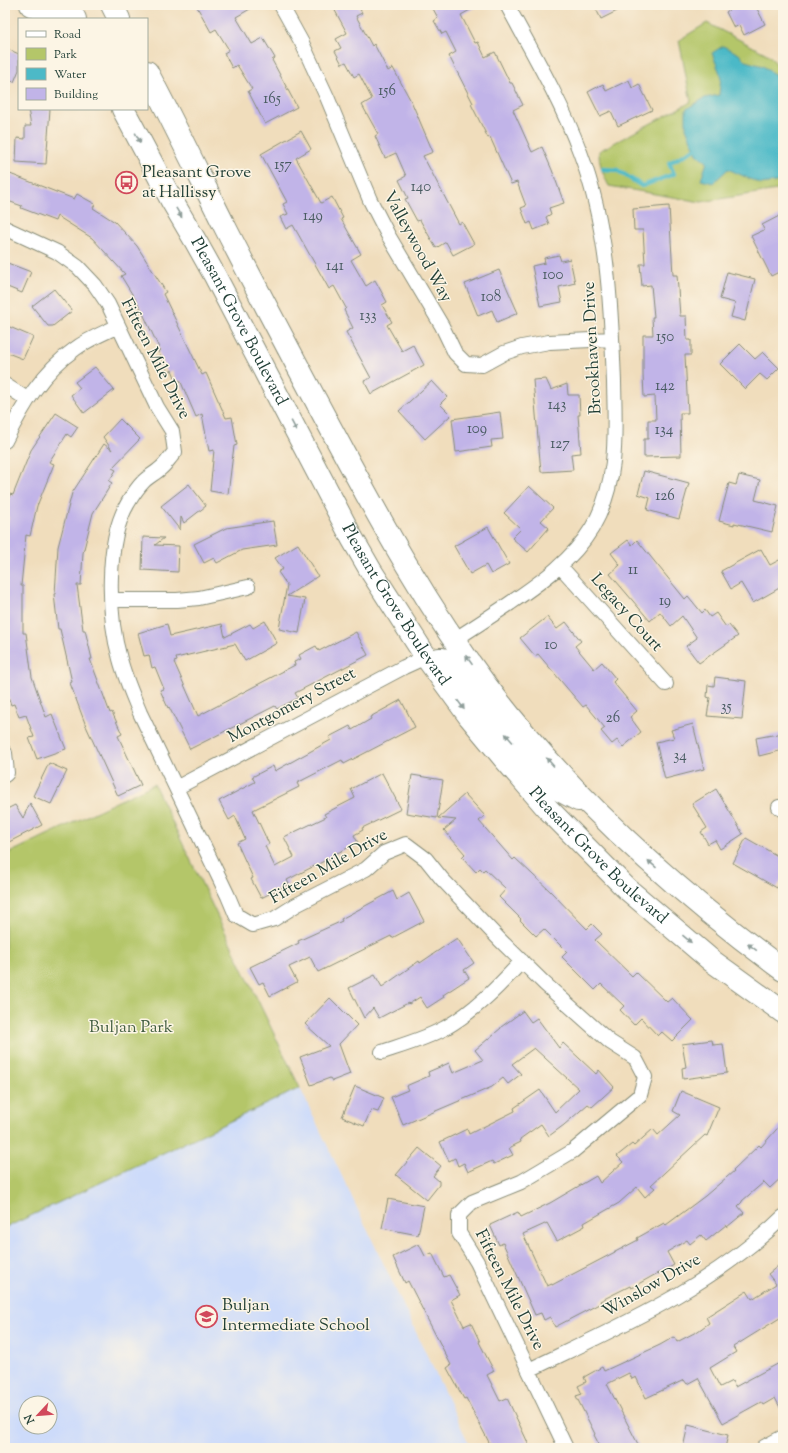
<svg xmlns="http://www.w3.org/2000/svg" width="788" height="1453" font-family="'Sorts Mill Goudy',serif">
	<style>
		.built { fill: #cddbfa; fill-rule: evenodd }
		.green { fill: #b4c669; stroke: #6a824e }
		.water { fill: #4cb9c7; stroke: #367b7e }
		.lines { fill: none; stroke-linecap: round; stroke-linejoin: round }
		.stream { stroke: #4cb9c7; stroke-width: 4.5 }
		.building { fill: #c1b4e8 }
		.street-casing { stroke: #888d78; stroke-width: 16 }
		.primary-casing { stroke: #888d78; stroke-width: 24 }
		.street { stroke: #fff; stroke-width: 14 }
		.primary { stroke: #fff; stroke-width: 22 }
		.oneway { fill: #8f9e9a }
		.labels { text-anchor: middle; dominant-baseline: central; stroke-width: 3; stroke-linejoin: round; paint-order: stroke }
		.number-label { font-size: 15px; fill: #485b61 }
		.poi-label { font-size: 17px; fill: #1f3d34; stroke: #fcf5e5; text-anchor: start }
		.street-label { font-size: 17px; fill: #1f3d34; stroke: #fcf5e5 }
		.park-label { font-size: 17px; fill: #445f41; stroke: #fcf5e5 }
	</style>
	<rect width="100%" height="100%" fill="#fcf5e5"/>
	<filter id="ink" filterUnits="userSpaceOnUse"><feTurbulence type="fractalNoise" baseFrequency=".025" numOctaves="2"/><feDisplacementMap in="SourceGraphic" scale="8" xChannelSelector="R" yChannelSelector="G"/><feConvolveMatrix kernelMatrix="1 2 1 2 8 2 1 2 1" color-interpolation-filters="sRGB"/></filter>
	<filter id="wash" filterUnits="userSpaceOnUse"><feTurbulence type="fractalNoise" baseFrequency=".012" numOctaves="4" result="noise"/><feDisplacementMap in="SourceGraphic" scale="16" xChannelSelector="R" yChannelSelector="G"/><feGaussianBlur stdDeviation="0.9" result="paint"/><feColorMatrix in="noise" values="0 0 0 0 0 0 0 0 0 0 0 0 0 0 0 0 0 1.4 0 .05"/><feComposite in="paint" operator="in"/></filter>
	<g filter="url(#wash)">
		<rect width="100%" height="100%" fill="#f0ddbc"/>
		<path class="built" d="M300,1088L471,1448H5V1228ZM26,1403H50V1427H26Z"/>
		<path class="green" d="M707,23L769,55L783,72V189L701,202L609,186C604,177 598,161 599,151L691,102L679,40Z
			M154,784L300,1088L5,1228V855Z"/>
		<path class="water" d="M723,46L739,54L745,61L763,66L775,75L783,104V181L761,184L728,169L713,183L701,180L707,162L697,154L686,128V109L705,98L719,95L721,76L712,53Z"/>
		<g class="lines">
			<path class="stream" d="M603,169L617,170L642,186L674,174L669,163L695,149"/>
		</g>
		<g id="blocks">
			<path class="building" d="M196,5H257L236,17L252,44L263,38L275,58L272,60L297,107L265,124L248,91L252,89L237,65L232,68L224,53L229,50L216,29L211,32Z
				M332,5H358L362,13L356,16L372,46L374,44L388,71L393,68L412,103L433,152L423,156L459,224L462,222L474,244L453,255L446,242L436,248L420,220L417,221L405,199L408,198L399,180L406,176L396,153L385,158L375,136L378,134L362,105L372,99L359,74L354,77L346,62L342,64L335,51L341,48L336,39L347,33Z
				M431,5H479L461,15L475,43L478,42L485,57L495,52L510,83H512L523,105L513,110L532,152L542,147L552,170L564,203L549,208L551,214L546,217L549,224L534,230L531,222L527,224L521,208L526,206L517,182L511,184L490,137L488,138L471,104L473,103L449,56L456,52L446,32L442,34L434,21L438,18Z
				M594,5H629L601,19Z
				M727,5H755L765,24L744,35L739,25L734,28L726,12L729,10Z
				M5,48L19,54V70L14,82L5,79Z
				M629,80L632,88L639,84L652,110L618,126L611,111L600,116L588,92L603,84L606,91Z
				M28,109H50L46,164L16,162L17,138L25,139V126H31Z
				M301,131L311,149L296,158L321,203L332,197L343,218L341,219L361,254L351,260L366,286L375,280L387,302L382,305L392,322L387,325L402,351L413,345L424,365L371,394L364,381L371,378L346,332L353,328L344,310L346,308L334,286L329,289L293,225L286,229L280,217L288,214L283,204L287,202L261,154Z
				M5,172L74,199L77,194L95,204L93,208L115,222L137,246L166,292L163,294L202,375L206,373L226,418L232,417L237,445L234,446L228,494L210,491L214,450L209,451L202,414L196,417L180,380L177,382L172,370L168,373L158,351L160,350L140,307L121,276L125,274L92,238L57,216L55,221L21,208L22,206L5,200Z
				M669,206L673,275H677L680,316H686L687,340H691V355H685L688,413H680L681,456L644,457V439H648V420H656L655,396L644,397L643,375V335H653L652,317H654L651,285L642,286L640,264H645L643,230H634L633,209Z
				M783,214V270L771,276L751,236L764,230L762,225Z
				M559,255L561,261L570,259L575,283L559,287L562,302L540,306L532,266L545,263L544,258Z
				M5,262L31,272L22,293L5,286Z
				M499,270L518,313L497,322L492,310L478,316L465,284Z
				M727,272L755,279L745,321L731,317L735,303L720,299Z
				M54,289L72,311L53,326H48L32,306Z
				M5,325L33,337L23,359L5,352Z
				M740,344L755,359L763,352L779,368L767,380L760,374L745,389L720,364Z
				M95,367L114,390L84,413L71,395L80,388L75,382Z
				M546,379L551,390L567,384L568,395H579L580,415H578L581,453L571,454L573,470L541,472L533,380Z
				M432,381L447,397L440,404L451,415L425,439L399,411Z
				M500,412L503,439L491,440L492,447L456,452L452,419Z
				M56,413L78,427L71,437L67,434L49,462L54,464L37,506L30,536L26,535L21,586H23V633H26L32,677L46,717L52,714L66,749L37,759L29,738L34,737L26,715L19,717L14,704L11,705L5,687V534L9,517L5,516V515L10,494L13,495L31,450Z
				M120,419L140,439L112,468L116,470L109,481L112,483L93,513L83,553L81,585H77L83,630H85L92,659H90L110,713L112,712L122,734L118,736L141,785L118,796L86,726L70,683L72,682L60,629H58L54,594H55L58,547L72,493L104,444L112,450L103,437Z
				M644,471L689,483L679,519L647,510L650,498L638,494Z
				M739,475L760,480L755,500L778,506L772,532L734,523V525L719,521L729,483L736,485Z
				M189,484L206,506L184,523L181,517L180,530L161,506Z
				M529,486L553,508L541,521L549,528L528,552L512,538L521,529L504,513Z
				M273,521L277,545L242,550L217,563L214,558L204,563L194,544L226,528Z
				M488,527L509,564L491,574L486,565L470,574L454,546Z
				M143,537L164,538L155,545L179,546L178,572L142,570Z
				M628,540L632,545L637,540L685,599L688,596L702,613L705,610L710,617L716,613L726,627L729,625L738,636L699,663L686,646L697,638L682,616L671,626L660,612L650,621L610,574L620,565L611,553Z
				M298,544L318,576L287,596L305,599L299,633L279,629L287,585L278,572L283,569L275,558Z
				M761,549L770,565L783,558V586L753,603L741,583L731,589L721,571Z
				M547,617L557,629L566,622L581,641L575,646L594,669L602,662L616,679L613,682L637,711L630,717L641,732L623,747L617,740L612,744L601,731L605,728L586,705L583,707L538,654L535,656L520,638Z
				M265,621L277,643L245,661L235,644L176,658L177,661L174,662L198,716L295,665L294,662L301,659L299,655L316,646L319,651L356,632L368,655L295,693L298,698L277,709L275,706L190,749L169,707L168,708L160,690L164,689L155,667L152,668L149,655L144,656L138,633L167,624L170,636L222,624L225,637L250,624L253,628Z
				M715,677L746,681L742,719L707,716L710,698L707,697L708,685L714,686Z
				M401,700L415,727L344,764L342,760L297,783L299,787L253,810L269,844L265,846L275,867L294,857L284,837L326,817L324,814L355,798L351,789L382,773L401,809L362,828L363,830L354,835L358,843L331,856L332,857L287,880L289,884L261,898L251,879L253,878L237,843L245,839L235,816L229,820L219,801L255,782L252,777L273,766L275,771L331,740L329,737L350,726L352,730L371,719L370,717Z
				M693,724L704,769L665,779L656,742L674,738L671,730Z
				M783,733V750L759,756L756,738Z
				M49,763L67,771L51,804L33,796Z
				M412,775L443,780L437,818L406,813Z
				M716,789L743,834L720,849L715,840L708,844L701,832L707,828L692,804Z
				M465,794L485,816L479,821L513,860L515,858L550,891L587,929L592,924L602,934L595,940L632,976L636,972L667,1002L672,998L693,1020L672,1041L662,1032L658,1036L641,1018L634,1025L620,1010L624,1006L601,984L595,990L562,957L567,952L544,929L536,936L520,920L521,919L499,897L506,889L485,869L483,871L480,868L476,872L462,857L465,854L444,830L456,820L438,818Z
				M30,803L42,825L9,842L5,833V810L15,805L23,818Z
				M746,838L783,859V877L777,888L733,863Z
				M393,891L397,900L409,893L424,921L392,938L391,936L318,972L310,957L289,967L297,982L270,996L263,982L259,984L250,967L299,943L298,941L342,921L341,919Z
				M457,938L474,963L464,970L469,978L443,995L444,997L427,1008L420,997L409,1004L408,1003L379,1018L373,1008L364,1018L349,988L375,975L382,987L419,961L420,963Z
				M330,998L357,1025L339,1044L350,1074L332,1081L330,1078L311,1085L300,1057L329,1046L305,1024Z
				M523,1011L531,1022L537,1018L559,1048L563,1043L596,1074L599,1070L614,1087L592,1107L588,1104L564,1125L549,1136L541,1124L520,1139L521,1142L509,1148L513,1155L494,1164L492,1161L468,1172L464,1163L458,1166L455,1158L449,1161L440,1142L467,1129L469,1134L515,1111L514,1108L540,1090L555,1112L579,1089L534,1048L512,1064L521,1074L508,1084L503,1078L492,1087L403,1125L391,1097L408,1090L406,1086L429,1076L428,1072L449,1063L453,1073L483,1060L475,1050L501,1028V1027Z
				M712,1040L713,1045L723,1044L727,1073L683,1079L682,1068L686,1067L682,1044Z
				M355,1086L384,1098L378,1112L371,1110L364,1126L342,1117Z
				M681,1091L719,1107L707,1136L705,1135L651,1185L655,1188L645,1197L637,1187L619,1203L584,1223L585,1226L557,1241L547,1223L523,1234L547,1286L552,1284V1285L638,1240L637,1238L664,1223L666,1225L705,1196L734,1171L733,1170L759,1145L761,1147L783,1122V1176L770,1188L764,1182L742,1201V1202L738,1206L744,1213L727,1227L726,1225L706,1241L701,1235L690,1244L687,1240L667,1252L674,1265L658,1274V1273L631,1288L630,1286L600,1301L601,1303L555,1327L550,1317L544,1320L541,1313L535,1315L503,1243L499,1245L490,1225L518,1212L521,1217L550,1203L596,1176L600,1183L623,1162L617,1156L632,1144L634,1146L653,1129L658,1135L680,1115L673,1111Z
				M419,1148L441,1166L433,1176L439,1181V1185L427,1200L396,1175Z
				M388,1199L424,1206L418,1235L382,1228Z
				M419,1244L425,1256L432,1253L444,1277L449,1275L460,1295L451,1300L464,1326L471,1323L480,1342H479L494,1371L487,1375L500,1401L507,1398L529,1445L523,1448H492L466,1398L464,1399L447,1368L451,1365L408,1281L405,1283L393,1257Z
				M783,1262V1316L733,1347L736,1352L710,1368L720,1387L732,1381L735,1387L783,1361V1413L775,1398L763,1405L761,1402L723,1423L698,1378L687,1384L684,1380L646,1398L636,1377L632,1379L629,1373L607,1384L640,1448H601L594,1435L595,1434L576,1396L582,1394L578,1386L586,1382L584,1377L602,1367L604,1371L660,1345L674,1337L677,1342L698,1331L709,1323L706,1317L747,1291L752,1299L776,1284L768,1274Z
				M688,1425L728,1435L725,1448H683Z"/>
		</g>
	</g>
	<g filter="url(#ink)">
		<use href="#blocks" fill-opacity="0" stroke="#888d78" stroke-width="1"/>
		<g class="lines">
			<defs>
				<path id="street" d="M281,5L302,43L327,97L370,200L388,235L442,326L455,353L466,364L482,365L504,353L522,347L549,342L612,339
					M5,228L57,252L78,267L95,285L108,304L157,407L172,431L175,452C170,457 166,464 161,468C156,473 149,476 144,481C138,487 132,496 128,503C105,541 108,618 120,659C125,678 133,696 140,713L228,896L236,915L253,925L274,919L296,905L366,869L384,853L406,844L426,859L442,879L500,940L545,984L610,1042L635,1058L645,1077L640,1095L573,1151L521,1182L472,1202L459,1215V1233L477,1262L566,1448
					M5,385L27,399
					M5,441C23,405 42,372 75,349C88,339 104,333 118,326
					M560,566L666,684
					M112,600H177L199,598L248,587
					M454,640C473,628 491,616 509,604C541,582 572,561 592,528C619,482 615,433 614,382C611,304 608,226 580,152C561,101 533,53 507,5
					M5,753L7,773L5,775
					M176,788L404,667L426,657
					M779,807L783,810
					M382,1052C403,1045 425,1039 445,1028C476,1010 499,986 522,961
					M529,1370C618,1327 711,1287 783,1217
					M764,1447L783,1437"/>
				<g id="primary">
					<path d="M31,5L47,12L54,19"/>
					<path d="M68,5L75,19"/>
					<path d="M112,5L119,19"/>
					<path d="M147,72C174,123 199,175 225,227C261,298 299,369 337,440C382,524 428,607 485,684C568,794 672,888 783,970"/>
					<path id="s1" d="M123,109L172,201L196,242L215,276L352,538L371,571L426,657L469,716L503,757L547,808L626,888L712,961L783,1012"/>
					<path d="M439,659H443L453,668L502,730L548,784L578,800"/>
				</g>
			</defs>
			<use href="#street" class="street-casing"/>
			<use href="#primary" class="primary-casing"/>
			<use href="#street" class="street"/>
			<use href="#primary" class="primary"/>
		</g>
		<defs><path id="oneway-solid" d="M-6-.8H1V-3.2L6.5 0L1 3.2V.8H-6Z"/></defs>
		<g class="oneway">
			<use href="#oneway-solid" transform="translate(138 138) rotate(62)"/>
			<use href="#oneway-solid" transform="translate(179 213) rotate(59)"/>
			<use href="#oneway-solid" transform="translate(294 426) rotate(62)"/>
			<use href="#oneway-solid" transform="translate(469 660) rotate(-125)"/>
			<use href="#oneway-solid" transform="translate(461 705) rotate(55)"/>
			<use href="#oneway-solid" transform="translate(509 738) rotate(-131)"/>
			<use href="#oneway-solid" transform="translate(550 762) rotate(-132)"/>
			<use href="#oneway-solid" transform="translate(652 864) rotate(-139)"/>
			<use href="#oneway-solid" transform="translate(687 939) rotate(40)"/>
			<use href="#oneway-solid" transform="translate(752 947) rotate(-144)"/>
		</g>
	</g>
	<defs>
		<symbol id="bus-ring" viewBox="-11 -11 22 22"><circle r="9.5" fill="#fcf5e5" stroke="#d1495b" stroke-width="1.5"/><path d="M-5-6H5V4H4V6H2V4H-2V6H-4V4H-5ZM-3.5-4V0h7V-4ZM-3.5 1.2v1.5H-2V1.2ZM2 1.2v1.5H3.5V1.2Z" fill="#d1495b"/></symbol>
		<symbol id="school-ring" viewBox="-11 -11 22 22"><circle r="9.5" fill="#fcf5e5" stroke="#d1495b" stroke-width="1.5"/><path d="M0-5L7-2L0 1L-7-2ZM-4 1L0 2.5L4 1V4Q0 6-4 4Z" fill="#d1495b"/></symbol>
	</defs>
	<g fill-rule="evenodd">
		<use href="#bus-ring" x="114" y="170" width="25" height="25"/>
		<use href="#school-ring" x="194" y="1304" width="25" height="25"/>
	</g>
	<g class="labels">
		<g class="number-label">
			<text x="387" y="91">156</text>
			<text x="272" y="99">165</text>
			<text x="283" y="165">157</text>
			<text x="421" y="187">140</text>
			<text x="313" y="216">149</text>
			<text x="335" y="266">141</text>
			<text x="553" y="275">100</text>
			<text x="491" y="297">108</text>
			<text x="368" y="316">133</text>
			<text x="665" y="337">150</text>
			<text x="665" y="386">142</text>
			<text x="557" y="405">143</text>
			<text x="477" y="429">109</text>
			<text x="664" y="430">134</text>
			<text x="560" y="444">127</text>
			<text x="665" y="496">126</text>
			<text x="633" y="570">11</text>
			<text x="665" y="601">19</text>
			<text x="551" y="645">10</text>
			<text x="726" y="707">35</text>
			<text x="613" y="718">26</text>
			<text x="680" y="756">34</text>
		</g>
		<g class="poi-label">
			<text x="142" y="173">Pleasant Grove<tspan x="142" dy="20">at Hallissy</tspan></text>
			<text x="222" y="1306">Buljan<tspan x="222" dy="20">Intermediate School</tspan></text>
		</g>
		<g class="street-label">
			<text transform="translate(417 247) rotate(61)">Valleywood Way</text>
			<text stroke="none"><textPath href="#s1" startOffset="242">Pleasant Grove Boulevard</textPath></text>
			<text transform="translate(593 348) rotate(-93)">Brookhaven Drive</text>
			<text transform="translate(155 359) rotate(63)">Fifteen Mile Drive</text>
			<text stroke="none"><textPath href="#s1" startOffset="566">Pleasant Grove Boulevard</textPath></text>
			<text transform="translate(626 613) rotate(48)">Legacy Court</text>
			<text transform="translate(292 706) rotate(-28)">Montgomery Street</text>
			<text stroke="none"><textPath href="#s1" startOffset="890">Pleasant Grove Boulevard</textPath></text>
			<text transform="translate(329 867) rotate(-30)">Fifteen Mile Drive</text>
			<text transform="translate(652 1286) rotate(-30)">Winslow Drive</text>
			<text transform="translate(509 1290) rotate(63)">Fifteen Mile Drive</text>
		</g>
		<g class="park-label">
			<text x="131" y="1028">Buljan Park</text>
		</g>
	</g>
	<rect width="788" height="1453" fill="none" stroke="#fcf5e5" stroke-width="20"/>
	<rect x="18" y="18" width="130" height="92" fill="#fcf5e5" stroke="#a4ab9e"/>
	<rect x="26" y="31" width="20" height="6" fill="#ffffff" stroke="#a4ab9e"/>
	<text x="54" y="38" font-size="12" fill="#1f3d34">Road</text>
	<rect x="26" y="48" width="20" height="12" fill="#b4c669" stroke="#a4ab9e"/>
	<text x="54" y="58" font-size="12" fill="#1f3d34">Park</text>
	<rect x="26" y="68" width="20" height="12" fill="#4cb9c7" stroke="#a4ab9e"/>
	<text x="54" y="78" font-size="12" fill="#1f3d34">Water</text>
	<rect x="26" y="88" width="20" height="12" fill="#c1b4e8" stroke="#a4ab9e"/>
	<text x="54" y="98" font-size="12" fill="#1f3d34">Building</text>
	<g transform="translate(38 1415) rotate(244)"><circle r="19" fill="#fcf5e5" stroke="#a4ab9e"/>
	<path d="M0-3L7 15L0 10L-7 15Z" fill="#d1495b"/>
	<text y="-6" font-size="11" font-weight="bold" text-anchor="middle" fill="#1f3d34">N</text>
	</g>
</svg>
